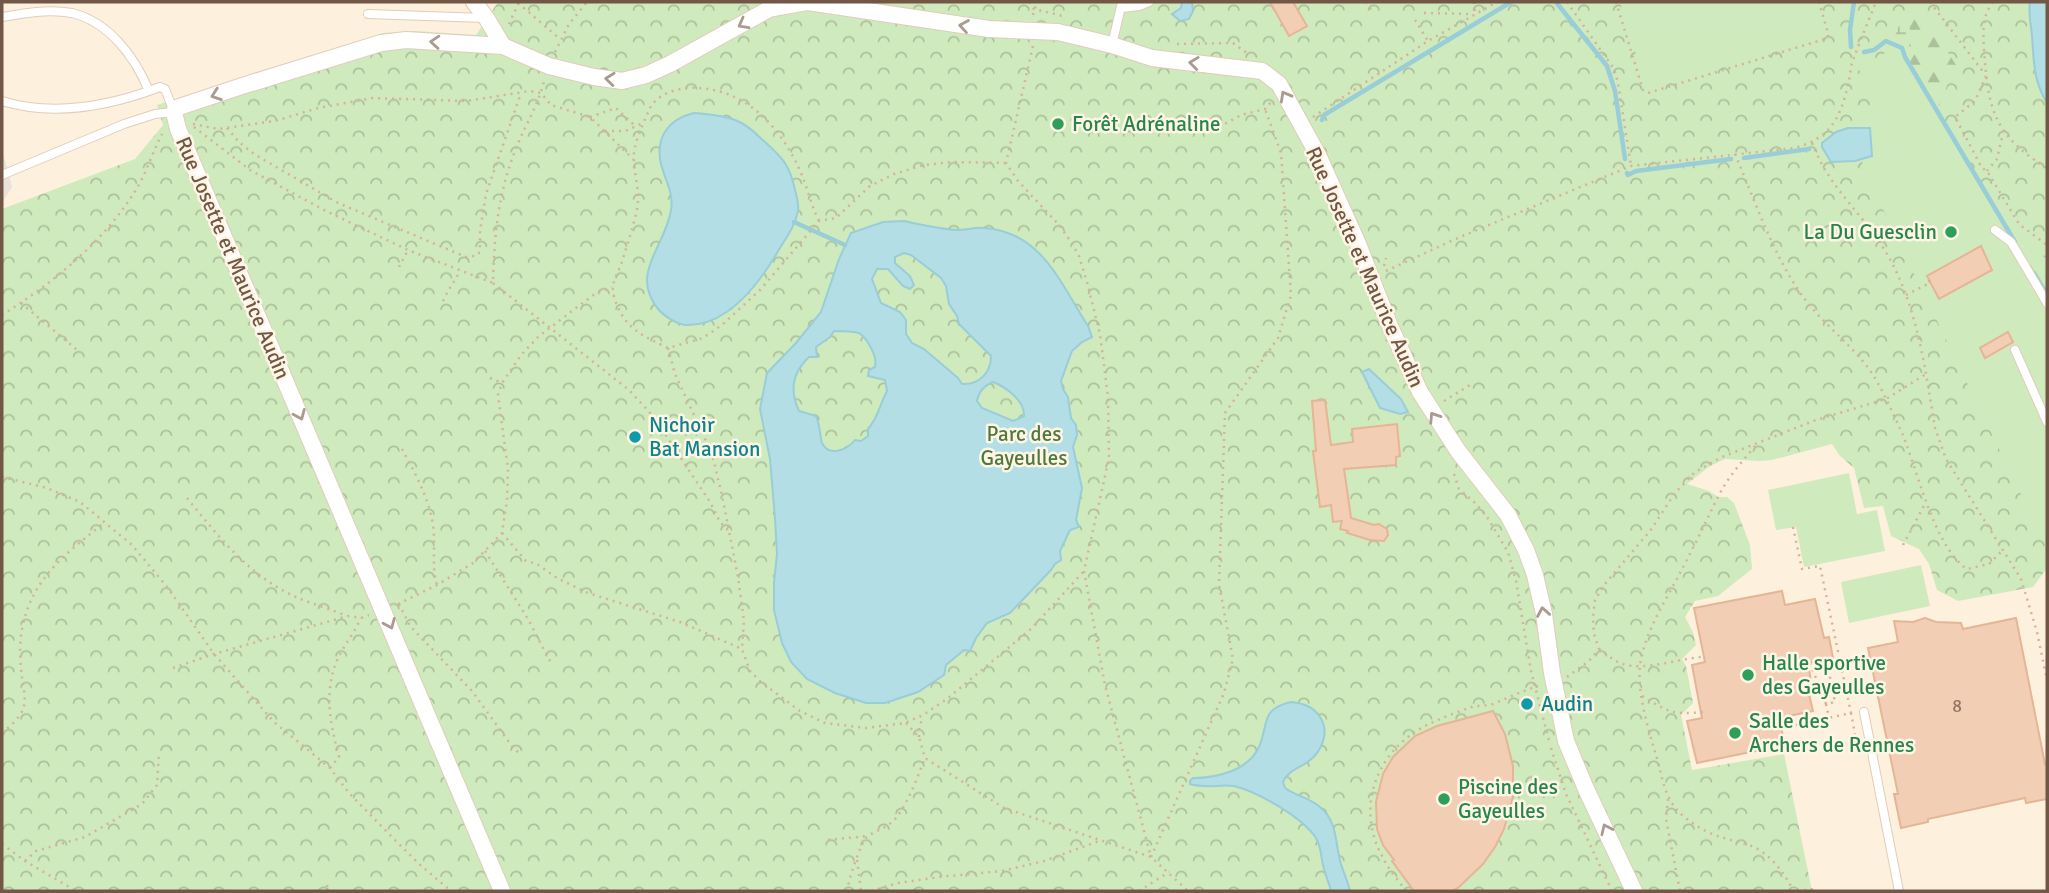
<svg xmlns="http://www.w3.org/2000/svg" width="2049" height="893" font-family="Signika,sans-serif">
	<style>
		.industrial { fill: #eae2db }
		.forest { fill: url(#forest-firs) }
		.wetland { fill: url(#wetland-marsh) }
		.park { fill: url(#park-crowns) }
		.pitch { fill: #cfeabd }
		.water { fill: #b3dee6; stroke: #99cdd8; stroke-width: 2; fill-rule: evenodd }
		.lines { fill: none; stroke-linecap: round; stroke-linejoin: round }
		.stream { stroke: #99cdd8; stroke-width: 4.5 }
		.building { fill: #f2ceb5; stroke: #e5b595; stroke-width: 2 }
		.lane-casing { stroke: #e0cdba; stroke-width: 10 }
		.street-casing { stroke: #e0cdba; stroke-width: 18 }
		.path { stroke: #d7b299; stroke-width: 2.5; stroke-dasharray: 2 5; stroke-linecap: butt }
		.lane { stroke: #fff; stroke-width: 8 }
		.street { stroke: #fff; stroke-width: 16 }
		.oneway { stroke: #ab9a90 }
		.leisure-dot { fill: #2e9e5b; stroke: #fff5e5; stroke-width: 2.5 }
		.culture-dot { fill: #0f9aa8; stroke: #fff5e5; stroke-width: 2.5 }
		.labels { text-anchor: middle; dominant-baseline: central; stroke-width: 5; stroke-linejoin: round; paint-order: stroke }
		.number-label { font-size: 18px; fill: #937562 }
		.leisure-label { font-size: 21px; fill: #27864d; stroke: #fff5e5; text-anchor: start }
		.street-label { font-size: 21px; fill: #735746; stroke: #fff5e5 }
		.culture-label { font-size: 21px; fill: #0d838f; stroke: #fff5e5; text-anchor: start }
		.park-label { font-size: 21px; fill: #4f793e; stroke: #fff5e5 }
	</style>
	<defs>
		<pattern id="forest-firs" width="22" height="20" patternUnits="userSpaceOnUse" patternTransform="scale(1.75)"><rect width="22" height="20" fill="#cfeabd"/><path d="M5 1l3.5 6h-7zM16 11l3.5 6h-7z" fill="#acc09b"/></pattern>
		<pattern id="wetland-marsh" width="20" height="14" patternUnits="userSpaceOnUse" patternTransform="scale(1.75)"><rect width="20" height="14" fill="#cfeabd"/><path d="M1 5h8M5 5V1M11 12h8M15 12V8" fill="none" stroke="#acc09b"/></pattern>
		<pattern id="park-crowns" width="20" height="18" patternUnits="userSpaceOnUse" patternTransform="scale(1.75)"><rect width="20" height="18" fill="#cfeabd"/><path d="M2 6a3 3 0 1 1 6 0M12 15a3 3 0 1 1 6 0" fill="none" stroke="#acc09b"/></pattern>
	</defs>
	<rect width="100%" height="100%" fill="#fdf1de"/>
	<path class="industrial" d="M2,149L12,187L2,203Z"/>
	<path class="forest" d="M1981,2L2047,159V309L1902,65L1898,7Z"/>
	<path class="wetland" d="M1883,2C1910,11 1911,24 1911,51L1905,57L1898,58Z"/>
	<path class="park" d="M498,2H2047V257L1996,221L1930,125L1956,65L1935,32L1906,8L1876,84L2047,516V568L2033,587L1958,601L1937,590L1929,564L1919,549L1891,536L1883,506L1864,508L1854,468L1840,456L1832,444L1772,460L1759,461L1725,459L1710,466L1687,484L1709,491L1718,497H1727L1734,503L1750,545L1752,569L1718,596L1695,601L1685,617L1693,632L1696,645L1682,659L1686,666L1693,703L1681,715L1692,770L1784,754L1812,891H2V209L135,159L163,125L157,105L383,33L416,31L476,35Z"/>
	<path class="pitch" d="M1620,2H1816L1826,35L1647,89Z
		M1889,28L2047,298V548L1862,166L1870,126L1874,85L1866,83L1858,68L1884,54Z
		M1849,473L1857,514L1877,510L1885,551L1804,567L1796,527L1776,530L1768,490Z
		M1921,565L1930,606L1849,623L1841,582Z"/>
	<path class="water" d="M1182,2H1192L1193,11L1189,19L1180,21L1172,14L1181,8Z
		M2030,2H2047V103C2033,80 2034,62 2032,36C2031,24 2028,14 2030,2Z
		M694,113C708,114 722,115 735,120C747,124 756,134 765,142C783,158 790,166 795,190C797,197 799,204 798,211C795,227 785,239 777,253C758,285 727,327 685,325C676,324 663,315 658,309C629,273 666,246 671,210C674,193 665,180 661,164C655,138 668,119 694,113Z
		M1848,128H1870L1872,156L1855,161L1831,162L1822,147V143L1836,132Z
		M904,221C922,225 939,229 957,230C966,230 975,227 984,228C1042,232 1060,283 1088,326L1092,337L1082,342L1072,351L1061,381L1063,389L1068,397L1071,418L1076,425L1077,435L1073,447L1082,488L1076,520L1079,527L1070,530L1060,551L1061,560L1055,564L1051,570L1010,613L987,623L976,638L970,651L964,650L946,665L944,675L918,692L885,703H866L835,693L807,679L791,662L782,643L774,610V583L777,554L775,518L770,459L760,409L767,373L796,343L821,312L839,259L851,233L883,222ZM904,253L911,255L941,278L946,286L949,304L957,316L959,324L991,356C991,372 980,385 962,384L958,378L924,349L912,343L906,334V320L900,312L881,303L872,279L877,269H888L903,286L910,289L914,285L910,276L895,263V257ZM834,331C857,332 861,328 872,350C875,357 876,359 875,367L869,370L868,376L885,380L887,391C880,404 878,418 868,429V436L861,441L855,440C848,449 829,458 822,443C820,437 820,425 816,416L799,411C789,390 793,372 809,357H817L816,347L830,337ZM993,382C1006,387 1025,401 1024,416L1013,421L982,408L977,401C979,391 984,386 993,382Z
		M1369,369L1401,399L1408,412L1400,414L1380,408L1362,372Z
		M1291,702C1302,703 1314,707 1320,717C1330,732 1322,751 1309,761C1300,768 1287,771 1283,782L1285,788C1296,796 1310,798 1320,807C1338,821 1335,845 1341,864C1344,874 1348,882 1350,891H1331C1329,883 1325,874 1323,865C1321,857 1321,846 1316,838C1302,817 1258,792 1234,786C1220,784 1207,789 1190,784V781L1193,778C1216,778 1248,771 1259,747C1269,724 1260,709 1291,702Z"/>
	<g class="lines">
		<path class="stream" d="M1556,2L1607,66L1615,91L1625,159
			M1851,47L1850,30L1854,2
			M1864,52L1874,50L1886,41L1902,48L1905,57L2015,242
			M1322,120L1324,115L1511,2
			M1744,158L1809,149
			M1627,173L1628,175L1636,171L1731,159
			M794,222L845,245
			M2034,273L2047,295"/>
	</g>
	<path class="building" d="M1270,2H1293L1307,26L1289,36Z
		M1981,246L1992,270L1939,299L1927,276Z
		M2008,332L2013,342L1985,358L1980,348Z
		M1325,400L1331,445L1353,442L1352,429L1397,424L1400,456L1396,457V465L1344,469L1351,518L1374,525L1379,524L1387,529L1388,535L1384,541L1370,540L1347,533L1348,531L1340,529L1342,521L1333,522L1331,505L1320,507L1313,451H1316L1312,401Z
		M1782,591L1785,605L1815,599L1824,638L1829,637L1833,658L1808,663L1813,694H1809L1813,711L1779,718L1785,745L1697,763L1687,721L1702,718L1692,665L1705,662L1694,608Z
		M1925,618L1936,622L1961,623L1963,629L2016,618L2045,764L2047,763V799L2026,803L2025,798L1928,819V822L1901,828L1894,794H1898L1868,648L1898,642L1894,621L1913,622Z
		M1493,711L1505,734L1513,766V797L1504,829L1495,847L1483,864L1458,888L1452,891H1414L1392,861L1394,860L1383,845L1377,829L1376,802L1383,774L1393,757L1415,736L1437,726Z"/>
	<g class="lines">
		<defs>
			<path id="lane" d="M1122,8L1139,6L1149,2
				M368,14L484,18
				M2,17C25,13 48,9 72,13C109,22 135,57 149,91
				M1112,45L1122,2
				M2,101C54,117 110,106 160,87L165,89L174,112L155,114L124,124L2,175
				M1995,230L2011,242L2047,303
				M2015,350L2047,422
				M1864,712L1899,891"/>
			<path id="street" d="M474,2L487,19L503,46
				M502,891L178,129L174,112L176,108L242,86L381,43L406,40L503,46L549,66L594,77L622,81L646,75L670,64L769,9L808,2L989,29L1058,32L1112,45L1152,58L1262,71L1279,84L1318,155L1358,244L1389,324L1420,392L1458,451L1508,515L1526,550L1535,575L1544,614L1552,673L1566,741L1586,789L1634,891"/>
		</defs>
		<use href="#lane" class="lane-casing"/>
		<use href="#street" class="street-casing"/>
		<path class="path" d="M1029,2L1034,9L1063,16
			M1366,2L1371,10
			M1474,2L1475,14
			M1567,2L1614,69L1618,83L1631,166
			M1616,2L1643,90L1648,93L1828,38V33L1819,2
			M1930,2L1984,73
			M1993,2C1982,16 1983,31 1984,49C1988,108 1993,135 2047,168
			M518,3L560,39
			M1424,13L1472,14
			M1033,15L1037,2
			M1415,20L1428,41
			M509,24L519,2
			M1177,44L1233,43L1247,53
			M1033,46L1006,163L1018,181L1060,226L1071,242L1079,256L1087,282L1100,334L1108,397L1109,458L1084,571L1105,685L1151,857
			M555,52L569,24L587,2
			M1986,76L1975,101L1955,117L1982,168L1987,171L2019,224L2047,245
			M590,117L616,108L635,126
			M1313,117L1428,41L1497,2
			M193,124L218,129L275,121L318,108L373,98L466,101L530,91L541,93L551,105L590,117L633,159
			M194,127L250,170L326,211L408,250L493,283C494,237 498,194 515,151C524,127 538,106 544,81
			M1219,127L1241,115L1265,109L1272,101
			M227,128L239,142L254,154L338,203L466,257L475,256L480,252V231L486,194L521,93
			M605,131H625L643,123
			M1812,143C1817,154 1822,166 1829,176C1846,202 1868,223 1884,249C1917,302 1925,368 1935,428L1946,459L2021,579L2037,632L2047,680
			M1735,154C1755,201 1772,252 1801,294C1820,321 1846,340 1866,365C1880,383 1889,406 1899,426C1917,465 1932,545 1967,569L1989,564L2003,550
			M1987,171L1997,159L2003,133
			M819,221C813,209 810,198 806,186C788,134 748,85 688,88C673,89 655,96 649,110C643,124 632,146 634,161C635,180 641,195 636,214C632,231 626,248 621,265C618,272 612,282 613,290C613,294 615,301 617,305C627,330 645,337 668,348L700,339L709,334L723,324L760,290L819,221L836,218L870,186L894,174L924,165L951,162L1006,163
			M1384,266L1386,258
			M399,267L408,250
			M1386,271L1460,237L1631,166L1795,148C1830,138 1840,119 1848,85C1850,78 1850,70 1852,63C1859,43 1868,22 1876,2
			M493,283L629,390L653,416L710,502L720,522L729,531
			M1906,295L1930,283L1928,278
			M443,301C447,291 455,282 460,270
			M21,303L77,350
			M2,315C53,283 105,241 137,188C147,171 153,151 162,134
			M668,348L675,374L712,454L722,495L738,577L744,621L742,649L750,671L761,682L800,711L825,723L866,728L905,723L923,715L947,699L1032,628L1084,571
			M490,378L502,383
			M1444,401L1470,385
			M1755,446C1742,462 1727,478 1718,497C1706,521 1695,545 1682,569C1667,599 1644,632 1640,666C1637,692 1648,729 1656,755C1662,775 1664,798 1680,813C1691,823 1706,833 1721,837C1732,841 1745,843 1756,848C1774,858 1784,874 1794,891
			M402,449C415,473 429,498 433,525C436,547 431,564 437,585
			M1454,474L1459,489L1474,502L1486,515L1508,552L1516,581L1531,671L1549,741
			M2,477L47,488L80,502L132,545L168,588L214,654L274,722L330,768L349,793L388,833L419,864L451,891
			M187,498C219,537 249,576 296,597C312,604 330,609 347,616
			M1793,527L1802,569L1820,566L1851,713
			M502,533L526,561L537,564L557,578L588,593L680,622L742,649
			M1903,545L1926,502
			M485,551L528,619L551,663
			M398,604L437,585L473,563L502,533L507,500L508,469L498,395L502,383L521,355L539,336L596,293L612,287
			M399,604L410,626L472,691L514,749L521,754
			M1599,649C1607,655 1614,661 1623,664C1644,671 1678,659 1701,657
			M1810,663L1826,704L1835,702L1827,662L1840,659
			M173,668L214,654L348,616L361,618L369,615
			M1567,677L1589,661L1599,649L1594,634L1593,618L1595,600L1604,585L1650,531L1675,493L1695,472L1722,457L1816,420L1886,399L1926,374
			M1642,696C1669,712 1671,715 1704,712
			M1826,704L1829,718
			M906,723L919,737L925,758L1004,808L1151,857L1188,891
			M1796,725L1851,713L1855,734
			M2,733C9,727 20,718 23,709C27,700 23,687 22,677C20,662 19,645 22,629C32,577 67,553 105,522
			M919,737V728L923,717
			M1551,748L1566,794L1612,891
			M330,768L339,757C330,723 323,689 339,656C346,643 355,631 361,618
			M1668,799L1666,819L1680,891
			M828,840L867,836
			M2,844L25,861L76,891
			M1151,857L1224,693L1233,659L1219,584L1225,413L1278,338L1291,295L1281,153L1265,109
			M857,860L861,891
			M25,861L36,851L85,837L142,804L157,785L159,752
			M327,885L328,891
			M847,891C848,882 861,840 868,836C877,830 889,827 896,818C909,801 917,778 925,758
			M871,891L898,883L939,877L1002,871L1044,861L1099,841
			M1139,891L1169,872
			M1406,891C1398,880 1388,869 1382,856C1355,806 1377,750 1427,725C1441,718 1457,712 1472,707C1478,705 1486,706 1493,704C1508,698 1522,691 1538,686
			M1797,891L1814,889"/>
		<use href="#lane" class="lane"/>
		<use href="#street" class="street"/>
	</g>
	<defs><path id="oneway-chevron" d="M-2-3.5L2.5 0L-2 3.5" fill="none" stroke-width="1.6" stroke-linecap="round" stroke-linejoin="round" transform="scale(1.75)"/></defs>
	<g class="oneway">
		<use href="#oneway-chevron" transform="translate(743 24) rotate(151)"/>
		<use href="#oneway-chevron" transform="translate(964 26) rotate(-171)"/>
		<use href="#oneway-chevron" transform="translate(435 42) rotate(-176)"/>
		<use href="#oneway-chevron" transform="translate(1194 63) rotate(-173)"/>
		<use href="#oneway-chevron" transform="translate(610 79) rotate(-174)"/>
		<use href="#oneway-chevron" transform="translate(216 95) rotate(161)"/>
		<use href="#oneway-chevron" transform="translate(1285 96) rotate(-119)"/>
		<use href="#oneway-chevron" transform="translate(300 415) rotate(67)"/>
		<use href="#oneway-chevron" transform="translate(1434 417) rotate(-123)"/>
		<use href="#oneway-chevron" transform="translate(1543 612) rotate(-100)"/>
		<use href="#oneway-chevron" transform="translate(390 624) rotate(67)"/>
		<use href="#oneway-chevron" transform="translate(1606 829) rotate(-115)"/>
	</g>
	<g class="leisure-dot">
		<circle cx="1058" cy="124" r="7"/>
		<circle cx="1951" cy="232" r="7"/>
		<circle cx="1748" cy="675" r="7"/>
		<circle cx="1735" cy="733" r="7"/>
		<circle cx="1444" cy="799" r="7"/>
	</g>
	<g class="culture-dot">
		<circle cx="635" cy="437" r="7"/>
		<circle cx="1527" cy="704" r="7"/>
	</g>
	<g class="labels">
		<g class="number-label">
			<text x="1957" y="706">8</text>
		</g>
		<g class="leisure-label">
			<text x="1072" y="124">Forêt Adrénaline</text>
			<text x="1937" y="232" text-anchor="end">La Du Guesclin</text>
			<text x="1762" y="663">Halle sportive<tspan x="1762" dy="24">des Gayeulles</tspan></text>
			<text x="1749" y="721">Salle des<tspan x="1749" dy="24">Archers de Rennes</tspan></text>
			<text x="1458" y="787">Piscine des<tspan x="1458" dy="24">Gayeulles</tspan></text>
		</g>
		<g class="street-label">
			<text transform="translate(233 258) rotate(67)">Rue Josette et Maurice Audin</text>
			<text transform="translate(1365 267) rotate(66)">Rue Josette et Maurice Audin</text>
		</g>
		<g class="culture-label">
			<text x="649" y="425">Nichoir<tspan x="649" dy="24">Bat Mansion</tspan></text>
			<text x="1541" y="704">Audin</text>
		</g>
		<g class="park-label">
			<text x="1024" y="434">Parc des<tspan x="1024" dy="24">Gayeulles</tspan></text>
		</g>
	</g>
	<rect width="2049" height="893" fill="none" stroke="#735746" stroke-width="7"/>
</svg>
